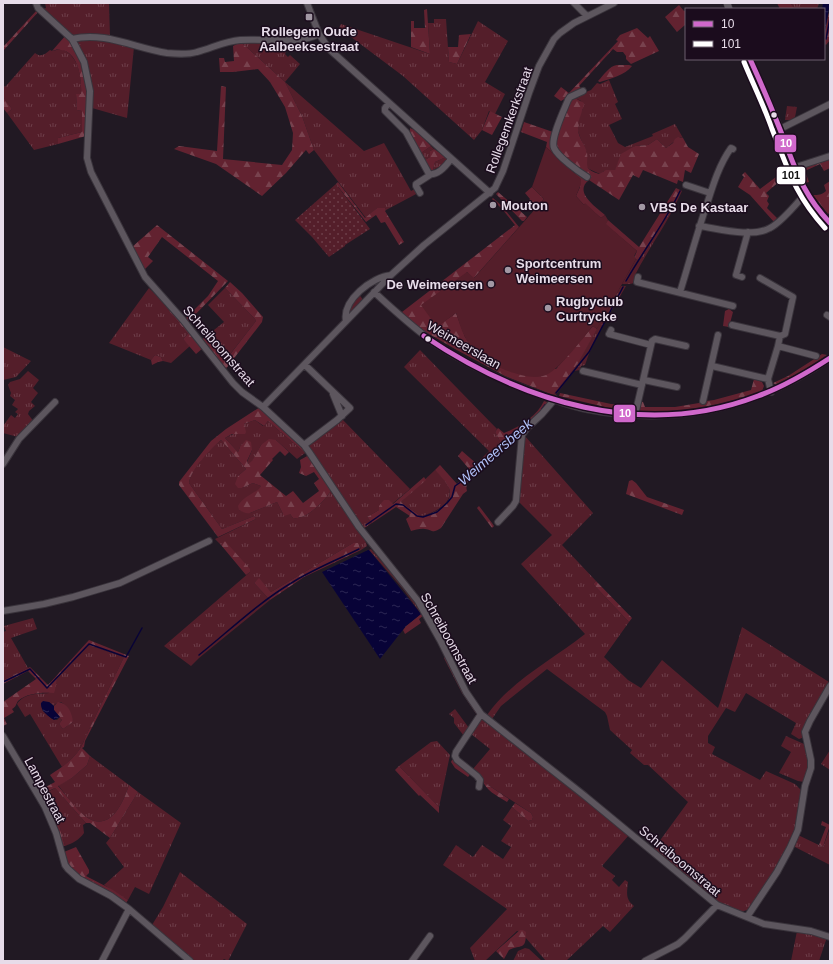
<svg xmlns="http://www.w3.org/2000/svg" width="833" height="964" font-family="Arial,sans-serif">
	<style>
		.grass { fill: url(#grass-tufts); fill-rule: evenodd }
		.forest { fill: url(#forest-firs) }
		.park { fill: url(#park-dots) }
		.pitch { fill: #541e2a }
		.water { fill: url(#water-ripples) }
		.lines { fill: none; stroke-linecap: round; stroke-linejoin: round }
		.stream { stroke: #080337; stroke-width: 1.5 }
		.minor-casing { stroke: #3a343c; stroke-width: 8 }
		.tertiary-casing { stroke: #3a343c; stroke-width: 8 }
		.minor { stroke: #5d565e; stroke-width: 6 }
		.tertiary { stroke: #5d565e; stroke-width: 7 }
		.bus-1-casing { stroke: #1b0c1d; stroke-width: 8 }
		.bus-2-casing { stroke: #1b0c1d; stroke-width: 8 }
		.bus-1 { stroke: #d068cb; stroke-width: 5 }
		.bus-2 { stroke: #fff; stroke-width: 5 }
		.poi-dot { fill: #a298a4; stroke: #1b0c1d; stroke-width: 1.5 }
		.bus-dot { fill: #e7dce9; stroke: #1b0c1d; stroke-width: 1.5 }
		.labels { text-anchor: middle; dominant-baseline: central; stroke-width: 3; stroke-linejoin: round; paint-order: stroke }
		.poi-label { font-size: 13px; font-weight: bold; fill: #e7dce9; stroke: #1b0c1d; text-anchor: start }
		.street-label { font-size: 13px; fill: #e7dce9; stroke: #1b0c1d }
		.water-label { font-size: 14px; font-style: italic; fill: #b0c1f8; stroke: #1b0c1d }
		.line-badge { stroke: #1b0c1d; stroke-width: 1.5 }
		.badge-label { font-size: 11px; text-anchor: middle; font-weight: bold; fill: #fff }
		.pale-badge-label { font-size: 11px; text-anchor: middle; font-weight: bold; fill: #111 }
	</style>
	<defs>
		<pattern id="grass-tufts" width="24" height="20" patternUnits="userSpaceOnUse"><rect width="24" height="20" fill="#541e2a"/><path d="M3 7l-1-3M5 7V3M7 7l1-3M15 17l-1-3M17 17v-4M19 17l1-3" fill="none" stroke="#6d3e49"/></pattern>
		<pattern id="forest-firs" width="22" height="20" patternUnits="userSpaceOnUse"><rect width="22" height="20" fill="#622230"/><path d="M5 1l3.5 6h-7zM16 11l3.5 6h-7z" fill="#78424e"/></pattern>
		<pattern id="park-dots" width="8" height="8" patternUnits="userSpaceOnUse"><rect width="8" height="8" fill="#541e2a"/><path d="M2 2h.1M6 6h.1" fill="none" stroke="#6d3e49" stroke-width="1.8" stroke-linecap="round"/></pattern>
		<pattern id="water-ripples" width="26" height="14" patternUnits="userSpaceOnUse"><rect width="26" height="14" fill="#080337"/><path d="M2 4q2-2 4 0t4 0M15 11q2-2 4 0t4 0" fill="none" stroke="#2c2754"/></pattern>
	</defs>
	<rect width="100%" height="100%" fill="#211923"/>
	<path class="grass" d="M45,3H109L110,37L73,35L69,33L42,9L46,8Z
		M790,3H819L817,9H795Z
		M434,19H446L449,62L457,64L478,21L508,41L485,82L505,94L495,114L489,111L482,130L474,140L403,76L339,28L341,24L430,54L428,23H434Z
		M98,38L134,47L127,118L92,108C91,81 90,68 78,44V41Z
		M295,41L296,45L286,44L283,49L286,52L285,54L288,57L290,55L300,64L285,82L364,151L384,143L411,191L415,189L418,193L386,210L385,208H377L366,218L314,150L302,116L285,82L241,42Z
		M61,49C79,55 82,78 81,94H76L77,110L82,111V132L58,138V144L34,150L7,113L12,109L3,97V85L5,87L35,53C41,58 45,54 50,50L52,51Z
		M609,80L618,102L615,104L622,119L609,125L618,143L625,147L653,136L652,134L675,124L683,138L680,137L666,148L657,139L648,145L635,146L618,163L615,171H604L600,174L589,169L587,167V153L580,137L577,128L580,114L583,109L581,101L573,97L591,90L597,83L600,84Z
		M787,106L797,107L795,117L790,120H785Z
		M431,146L434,149L430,151V157L425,160L421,153Z
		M446,157L447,159L443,165L433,170L435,162Z
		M680,190L682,191C669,221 650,246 635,275L636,276L634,283L630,284H622L636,259L638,260L667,215Z
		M621,286H626C612,311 593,338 585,365L581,366L580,370L574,371L555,396L553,395L578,362Z
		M149,288L170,309L169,311L188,334L183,339L190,346L171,363L163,361L161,357L155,355L151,360L109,343Z
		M225,288L255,319L256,321L224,362L204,338L224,322L208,305Z
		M359,294L363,300L352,312H349L350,305Z
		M3,347L31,361L16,377L3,380Z
		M420,350L497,429L495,432L500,441L497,444L500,447L478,465L476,464L489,451L404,367Z
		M28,371L39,380L33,388L38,393L31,402L35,406L29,411L28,414L34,422L18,437L3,433V426L11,415L15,418L18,414L15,412L18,409L12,405L15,400L10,396L11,393L8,385L10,382L20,379Z
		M255,420L263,426H264L268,421L305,453L297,459L276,440L261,445L252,462L248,464L247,462L252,450L240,447L238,452L225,438C232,434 238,433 244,428V424Z
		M340,420H343L410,489L392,504L379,510L367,517L372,523L363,529L308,446V444Z
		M524,435L593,513L562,545L596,581L593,584L629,622L604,657L628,680L641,688L662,660L718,708L721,700L742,627L829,682L808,718L802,738L799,739L791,734L796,723L746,693L735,712L726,708L708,736V743L715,747L712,754L760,780L766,771L795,784L801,790L795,834L777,869L750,909L741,912L721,905L653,850L688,802L648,765H644L630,753L632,750L610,730L607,716L605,712L547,669L501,706L492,719L487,715C512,680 552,660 585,634L521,564L552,535L517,500Z
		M221,440L246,469L238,476L242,488L253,483L261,486L260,489L254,493L239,510L247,513H250L277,502L283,514H290L293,518C307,520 324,501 331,491C337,500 367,538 367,546L361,550L360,546L353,543L271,592L259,579L254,583L270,600L199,658L191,666L164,646L250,572L225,542L221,545L215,539L256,519L254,516L222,529L189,483C191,469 211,448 221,440Z
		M435,470C439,474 443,478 446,482C459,500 436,513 421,516L401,502Z
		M371,549L417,603L422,613L421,614L403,589L369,550Z
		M33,618L37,629L11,638L28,668L3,680V632L6,631L4,626Z
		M88,645L124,657L85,738C81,750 73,759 62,767L30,714L25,717L17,704C24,693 38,694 49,693L57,678ZM49,702L54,706L55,704L61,702C68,706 70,714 73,722L63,729L59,724L62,720L60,717L57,720L52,719L42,710Z
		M455,709L469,728L464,736L454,723V718L449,714Z
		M482,718H484L629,835L602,866L615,876L612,880L619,887L625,880L628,882C627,893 625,899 634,906L610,932L603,926L566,961H546L525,937L526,934L517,931L485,961H475L470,948L507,909L443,865L456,845L473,857L482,845L503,859L511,847L501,841L511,826L503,820L512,807L528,821L532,820L533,817L531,813L485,783L473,769L490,749L471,734V733Z
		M786,736L804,744C809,760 809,766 804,782L798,781L779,773L791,752L781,746Z
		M437,741L450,755L439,807L399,766L431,742Z
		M830,750V770L821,764Z
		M90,756L129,785C123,804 109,834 85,816C75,809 66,795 58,785L72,778L87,765Z
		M55,788L86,823L83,825L84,833C79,840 73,843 65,846L60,828L44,794Z
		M138,792L181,823L149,894L135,887L128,900L104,885L124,867L106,843L110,838Z
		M830,828V865L793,846L798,835L823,847Z
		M180,872L247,924L228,961L224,959L222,961H192L152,925L163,907Z
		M797,931L827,937L819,961H791Z
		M525,948L529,949L542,961H513L518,951Z"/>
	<path class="forest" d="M777,3H790L795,9H780Z
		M679,5L684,11L686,10V24L677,32L665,17Z
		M830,7V40L826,45L824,43V36Z
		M427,9L430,54L411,47V21H414V28H425L424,10Z
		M37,10L39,11L3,51V47Z
		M637,28L648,38L650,36L659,51L631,64L626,59V56L623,52H617L613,49L579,86L582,89L561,101L554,96L561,87L569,93L618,41L616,40L620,35Z
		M471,34L457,64L449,62L448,47H458L459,35Z
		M66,35L79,55L87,80L86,136L58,144V138L82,132V111L77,110L76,94H81C82,81 79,52 61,50C58,49 55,50 52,51Z
		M241,42L285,82L302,116L314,150L309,154L306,150L286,173L262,196L216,164L174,149L179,146L217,151L221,86L226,87L223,159L282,165L292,150L293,133L285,107L270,82L258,69L233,72H220L219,58H224L225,62L234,61L233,46Z
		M617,65H629L632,66C625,75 610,79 600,82L598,81C604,75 609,66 617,65Z
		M3,97L12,109L7,113L3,108Z
		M573,97L584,103C584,109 578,119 578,127C577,136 585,144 587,153C588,157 586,165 588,168C590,171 596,173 599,174L606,170H615L621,154L635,146L648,145L657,139L666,148L673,143L675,139L678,137L683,138L688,147L699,154L691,173L685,170L683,182L678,180L677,184L643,170L639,178L633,175L619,200L589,180C573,192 596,207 605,215L601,218L585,204L584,205L576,196L580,187L574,172L546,147L547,142L521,132L524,122L553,132L563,103Z
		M490,111L502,117L492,135L482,130Z
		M410,128L417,131L431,146L421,153L410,133Z
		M434,149L446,157L435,162L433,170H431L425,160L430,157V151Z
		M830,154V168L824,171L820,164L805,171L809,182L805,183L797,165Z
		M788,168L789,173L766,193L769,196L767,201L769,204L767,208L777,218L774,222L750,195L738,187L744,177L742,175L745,172L760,189Z
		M830,181V212L828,214L813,195C818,195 822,195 826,191L824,185Z
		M338,182L365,218L377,208H385L386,210L385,211L404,242L399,245L385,222L381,223L376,215L366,222L336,184Z
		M532,187L544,199L535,209L527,203L530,199L525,193Z
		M676,188L680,190L668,214L638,260L634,258L637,251L605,224L608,220L639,247Z
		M498,192L527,217L524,221H522L496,194Z
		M493,198L502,206L519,227L473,279L467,272L436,327L456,313L465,337L482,357L556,369L593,326L597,329L578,363L553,395L505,376L455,349L424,331L405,316L402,312L515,225L503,210L492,199Z
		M157,225L228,281L188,322L185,319L208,296L218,281L162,237L148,257L153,261L143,271L132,247Z
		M230,282L242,293L263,317L262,322L225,370L201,340L204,338L225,361L256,321L255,319L225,288Z
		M170,309L203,348L196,354L183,339L188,334L169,311Z
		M729,309L733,312L729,327L723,326L725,311Z
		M822,354L827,355L799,373L779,383L776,385L773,383L788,376Z
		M155,355L161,357L163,361L158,362L152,365L151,360Z
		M754,379L762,382L764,386L762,391L751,396L718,405L687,411L646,413L641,412L639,409L640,401L643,402L645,407H675L699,403V402L714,400L751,390Z
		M560,393L611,404L632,406L630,410L613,409L559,396Z
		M544,401L547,402L548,405L520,434H515L500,447L497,444L500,441L495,432L498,428L504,433C520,427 537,416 544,401Z
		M260,407L279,423L306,452L305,453L268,421L264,426L255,420L244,424L246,432L245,434H232L225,438L238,452L240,447L246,440L251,442L252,450L247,461L248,464L252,461L261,445L269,439L276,440L289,452L285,456L280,451L272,459L273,460L260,475L286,496L293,491L303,503L319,491L314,483L319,479L314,472L306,476L299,473L301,467L300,460L309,455L331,491C324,501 307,520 293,518L290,514L284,516L277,502L250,513C246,514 243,512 239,510L238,506C243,497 251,495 259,489L261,486L253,483L242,488H238L235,484L238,476L246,469L221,440C211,449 191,469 189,483L222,529L254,516L256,519L218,537L179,485V482L211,441L226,429Z
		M462,451L478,465C473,473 464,482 467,491L463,494L441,528C432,534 433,530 425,529C421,528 415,530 411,531L406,519L410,516L396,507L372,523L367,517L379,510V506L384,500H389L393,504L424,477L426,480L401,502L421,516C434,514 455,504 449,488C446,481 440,476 435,470L440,465L457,484L470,470L458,456Z
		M632,480L636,483L647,497L684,510L682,515L626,494L629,481Z
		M479,506L492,523L494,526L492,528L477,508Z
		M225,541L250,569V572L246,575L221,545Z
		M353,543H358L361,550L304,577L270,600L254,583L259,578L271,592Z
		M596,581L632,618L629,622L593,584Z
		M422,613L424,615L419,619L421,623L405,634L403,630L406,626Z
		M89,640L129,656L85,741L84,747L82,748L90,756L87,765L72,778L58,786C66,795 76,809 85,816C109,834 123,804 129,785L138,792L110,838L90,823H86L55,788L44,793L52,808L60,828L65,846H62L38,791L55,782L50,775C65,765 79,756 85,738L124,657L88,645L57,677L55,690L54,693C42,692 27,693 18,701C16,704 16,707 12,709L14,712L4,718L7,724L3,726V702L36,679L28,671L3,684V680L30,667L48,685Z
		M445,657L478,713L477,715L462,693L445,660L444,658Z
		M58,702C68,703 72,713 73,722L63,729L59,724L62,720L54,710V706Z
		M452,760H454L472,772L468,777L455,768L451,762Z
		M399,766L439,807V813L420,795L419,796L395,770Z
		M482,779L485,783L509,799L507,802C496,795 486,791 482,779Z
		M515,803L531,813L533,817L532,820L528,821L512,807Z
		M822,821L830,825L823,847L819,845L826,827L821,825Z
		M76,847L89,870V873L86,876L113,890L128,900L126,903C113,894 75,878 68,867C66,863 65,856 64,852Z
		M520,930H523L526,932C526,951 521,944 509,950L504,959L496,951Z"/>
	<path class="park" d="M336,184L370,229L345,245V246L329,257L312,237L295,220Z"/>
	<path class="pitch" d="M546,147L581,179V184L576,196L584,205L585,203L601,218L605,215L608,220L606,224L637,251L635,254L634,257L636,259L597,329L593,326C582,339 561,368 546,375C530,382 496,368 483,358C476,353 468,344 465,337C461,330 459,321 456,313L437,327L421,305L467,272L474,278L544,199L532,187Z"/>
	<path class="water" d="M823,3H830L824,36V9H822Z
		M368,550H369L421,614L406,626L380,659L322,572Z
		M43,701L49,702L54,706V710L60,717L54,720C48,716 40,711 41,703Z"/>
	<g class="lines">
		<path class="stream" d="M826,39L830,18
			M626,281C643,251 665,223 680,191
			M556,393L589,352L623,287
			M542,409L545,405
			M366,525L396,504L403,505L417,516L423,517L437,512L447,503L452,497L455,486L465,479L475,466L504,443L514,432L533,419
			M199,655C230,630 259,602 293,582C314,569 337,560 359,549
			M3,682L30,669L47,688L89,644L126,657L142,628"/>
		<defs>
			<path id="minor" d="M36,3L38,8L72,39L84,62L90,91L87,158L91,172L145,277L183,320L233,383L242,392L263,407L304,445L309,452L359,527L418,601L440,640L466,692L481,714L585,796L717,905L764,924L811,931L830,937
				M307,3L319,34L329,49L490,193
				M574,3L587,16
				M72,39C104,31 135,48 167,53C177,54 187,55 197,52C212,48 225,41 240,40C264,38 298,45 319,34
				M583,91L570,97L568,100C564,110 550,139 554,148C558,157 579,172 587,177
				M389,103L385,108V111L406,132L429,174C438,176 446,166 451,159
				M780,129L830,104
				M793,168L830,156
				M686,185L710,193
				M420,193L416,186V184L430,175
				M699,226C720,229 752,238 770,228C782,222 797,203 806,193
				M638,277L637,282L733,306
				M742,277L736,275L748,232
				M760,278L793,297L785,334L780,336
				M374,292C394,310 414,329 436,344C465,363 496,378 528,390C547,397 566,405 586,409C674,426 756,409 830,358
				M680,292C689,263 697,233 707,204C713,185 719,165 731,148L733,149
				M827,315L830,317
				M346,321C342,300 372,277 391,275
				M732,325L780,336L778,346L768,379L771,392
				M611,330L609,334L651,345
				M778,346L816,356
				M712,366L768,379
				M583,371L642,385
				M644,380L677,387
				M333,394L342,416
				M703,401L718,335
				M263,407L391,275L424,245L495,188L503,171L529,93L539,66L554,39L560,33L574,23L614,3
				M635,415L652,341L655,339L686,346
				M304,445L337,420L350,408L305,365
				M3,464L19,439L55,402
				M498,522L513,506L516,501L522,435L527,428L542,414L555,399
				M3,611L44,604L73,597L120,583L209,541
				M3,736L45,807L56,833L65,865L68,869L79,879L111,896L129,909L190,961
				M479,787L480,780L477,776L457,760L455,756L456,752L481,714
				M747,917L777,872L790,848L798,830L805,786L811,768V760L805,732L810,721L830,686
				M102,961L129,909
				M412,961L430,936
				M645,961L678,944L685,938L717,905"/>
			<path id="tertiary" d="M727,3L729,9
				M750,59C760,82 771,106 780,129C793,166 801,194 830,223"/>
		</defs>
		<use href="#minor" class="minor-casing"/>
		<use href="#tertiary" class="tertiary-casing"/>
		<use href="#minor" class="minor"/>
		<use href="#tertiary" class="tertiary"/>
		<defs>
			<path id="bus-1" d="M750,59C760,81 770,104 779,127C795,166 800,191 830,223
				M424,336C522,402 643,440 758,396C783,387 807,373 830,358"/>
			<path id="bus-2" d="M744,62C753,84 764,106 772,129C788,169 795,195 825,228"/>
		</defs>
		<use href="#bus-1" class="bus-1-casing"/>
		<use href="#bus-2" class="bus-2-casing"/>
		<use href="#bus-1" class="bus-1"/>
		<use href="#bus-2" class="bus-2"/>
	</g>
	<g class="poi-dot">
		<rect x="305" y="13" width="8" height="8" rx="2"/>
		<circle cx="493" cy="205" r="4"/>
		<circle cx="642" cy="207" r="4"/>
		<circle cx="508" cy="270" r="4"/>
		<circle cx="491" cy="284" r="4"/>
		<circle cx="548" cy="308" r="4"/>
	</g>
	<g class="bus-dot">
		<circle cx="774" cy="115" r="3.5"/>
		<circle cx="428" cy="339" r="3.5"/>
	</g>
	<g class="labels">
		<g class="poi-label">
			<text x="309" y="31" text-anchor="middle">Rollegem Oude<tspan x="309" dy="15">Aalbeeksestraat</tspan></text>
			<text x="501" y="205">Mouton</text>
			<text x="650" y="207">VBS De Kastaar</text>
			<text x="516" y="263">Sportcentrum<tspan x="516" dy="15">Weimeersen</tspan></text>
			<text x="483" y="284" text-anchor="end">De Weimeersen</text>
			<text x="556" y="301">Rugbyclub<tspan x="556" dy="15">Curtrycke</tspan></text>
		</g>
		<g class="street-label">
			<text transform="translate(509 120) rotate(-70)">Rollegemkerkstraat</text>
			<text transform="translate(464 345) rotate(30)">Weimeerslaan</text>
			<text transform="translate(219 346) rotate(49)">Schreiboomstraat</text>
			<text transform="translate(449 638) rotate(61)">Schreiboomstraat</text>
			<text transform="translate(45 790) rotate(62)">Lampestraat</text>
			<text transform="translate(680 861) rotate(40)">Schreiboomstraat</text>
		</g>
		<g class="water-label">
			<text transform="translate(495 452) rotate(-41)">Weimeersbeek</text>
		</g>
	</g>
	<g class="line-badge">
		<rect x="774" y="134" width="23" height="19" rx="4" fill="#d068cb"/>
		<rect x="776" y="166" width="30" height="19" rx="4" fill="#fff"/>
		<rect x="613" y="404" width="23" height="19" rx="4" fill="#d068cb"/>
	</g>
	<g class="badge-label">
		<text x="786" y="147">10</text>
		<text x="625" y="417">10</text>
	</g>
	<g class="pale-badge-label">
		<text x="791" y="179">101</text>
	</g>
	<rect width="833" height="964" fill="none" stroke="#e7dce9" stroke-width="8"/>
	<rect x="685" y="8" width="140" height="52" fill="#1b0c1d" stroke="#6d5f6f"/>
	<rect x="693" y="21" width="20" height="6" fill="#d068cb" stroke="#6d5f6f"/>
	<text x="721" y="28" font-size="12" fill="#e7dce9">10</text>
	<rect x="693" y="41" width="20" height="6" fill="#ffffff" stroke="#6d5f6f"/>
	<text x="721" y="48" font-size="12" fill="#e7dce9">101</text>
</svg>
